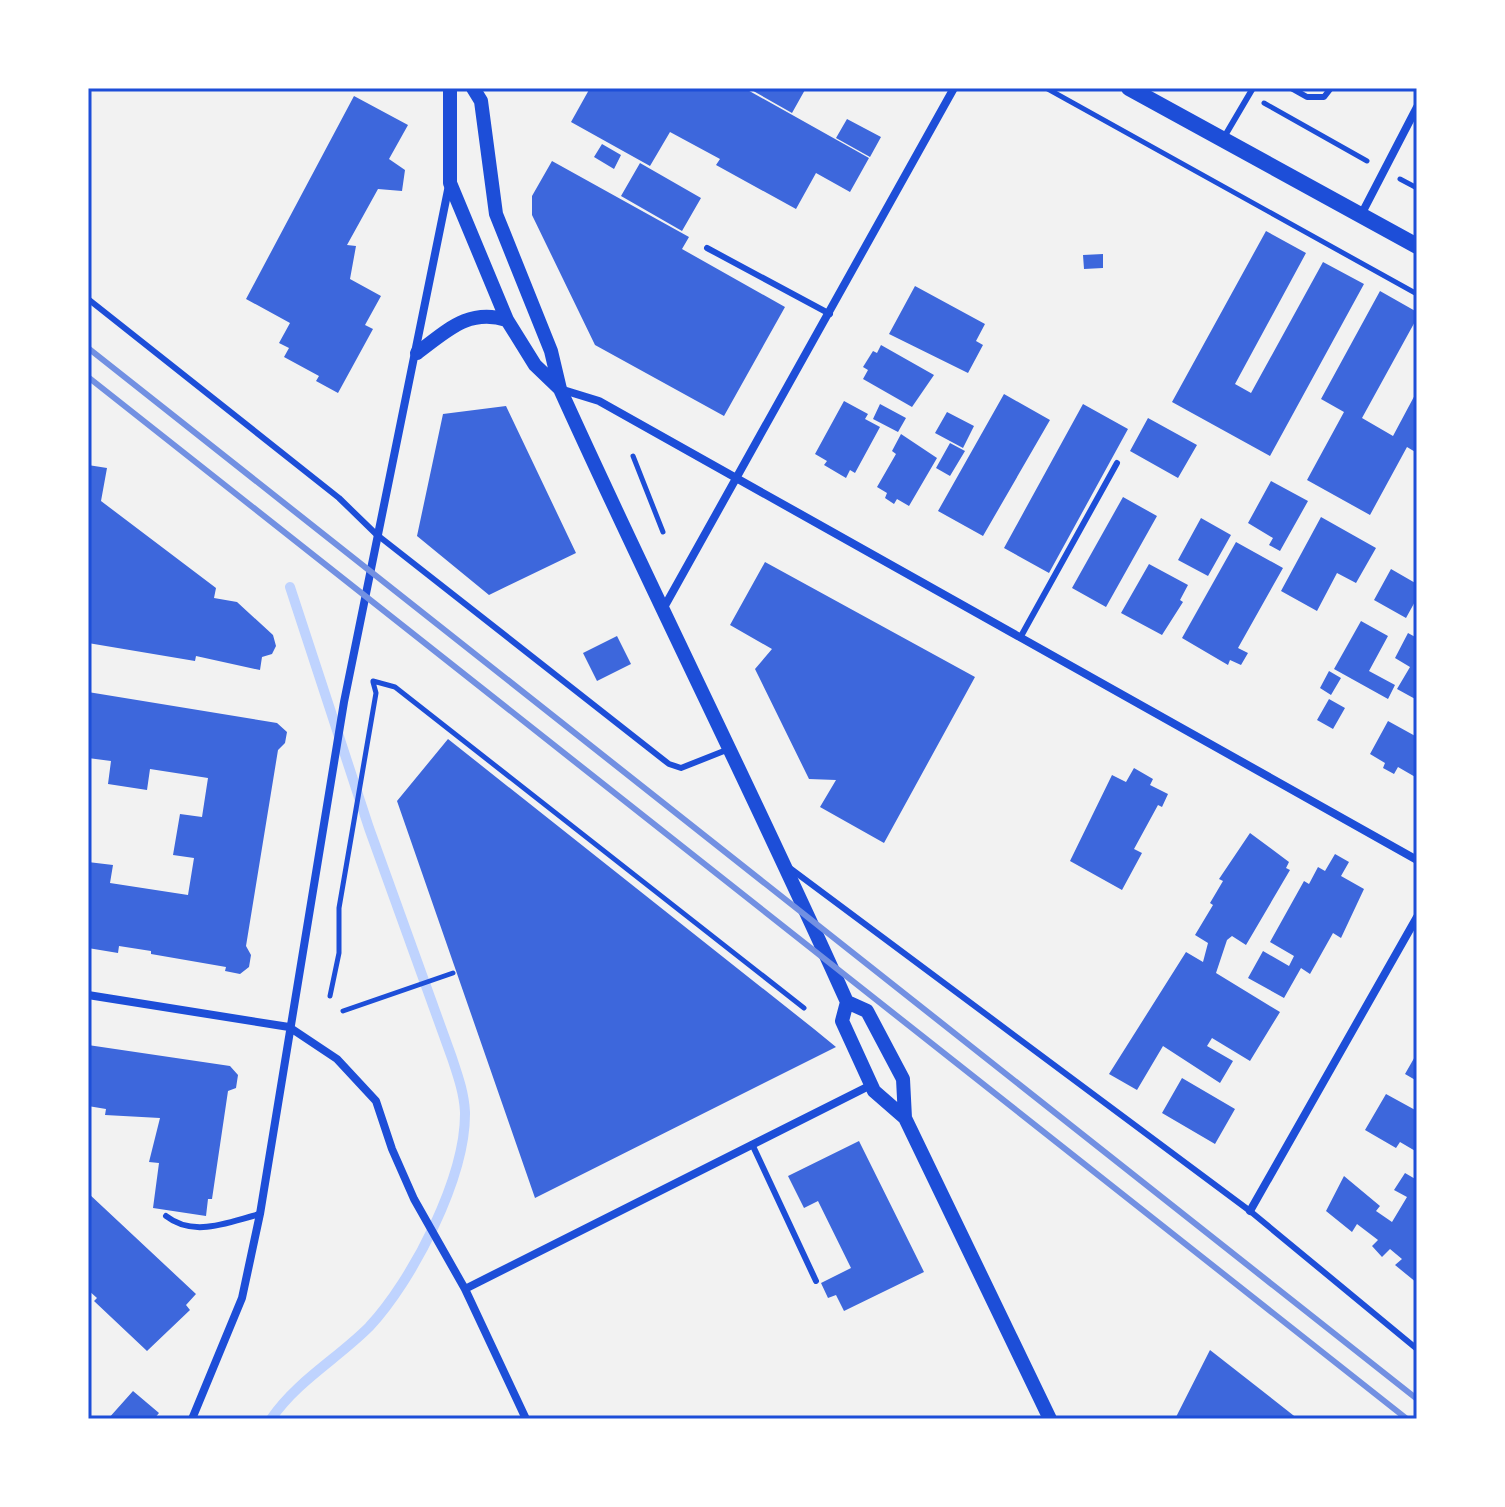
<svg xmlns="http://www.w3.org/2000/svg" width="1505" height="1507" font-family="'Noto Sans',sans-serif">
	<style>
		.lines { fill: none; stroke-linecap: round; stroke-linejoin: round }
		.stream { stroke: #bfd3fe; stroke-width: 10 }
		.building { fill: #3d67dc }
		.path { stroke: #1d4ed8; stroke-width: 5 }
		.service { stroke: #1d4ed8; stroke-width: 6 }
		.minor { stroke: #1d4ed8; stroke-width: 8 }
		.tertiary { stroke: #1d4ed8; stroke-width: 14 }
		.secondary { stroke: #1d4ed8; stroke-width: 16 }
		.rail { stroke: #7290e2; stroke-width: 6 }
		.neatline { fill: none; stroke: #1d4ed8; stroke-width: 3 }
	</style>
	<rect width="100%" height="100%" fill="#f2f2f2"/>
	<g class="lines">
		<path class="stream" d="M271,1419C297,1381 337,1359 369,1327C413,1280 466,1177 465,1112C464,1093 458,1076 452,1058L369,828L290,587"/>
	</g>
	<path class="building" d="M590,88H744L869,158L850,192L816,173L796,209L716,165L720,159L670,132L650,166L571,122Z
		M748,88H806L792,113Z
		M354,96L408,125L389,159L405,170L402,191L378,189L347,245L356,246L350,279L381,296L365,325L373,329L338,393L316,381L319,376L284,357L289,348L279,343L290,323L246,299Z
		M847,119L881,137L870,157L836,138Z
		M602,144L621,155L614,169L594,157Z
		M552,161L689,237L682,249L785,307L724,416L595,345L532,215V196Z
		M640,163L701,198L682,231L621,196Z
		M1266,231L1306,253L1235,384L1251,393L1323,262L1364,284L1270,456L1172,402Z
		M1103,254V268L1084,269L1083,255Z
		M915,286L985,324L976,341L983,345L968,373L889,334Z
		M1380,291L1417,312V318L1362,418L1393,436L1417,391V453L1407,447L1370,515L1307,480L1344,412L1321,399Z
		M881,345L934,375L912,407L863,379L868,370L863,367L873,351L877,353Z
		M1004,394L1050,420L983,536L938,511Z
		M844,401L868,414L865,419L880,427L855,473L850,470L846,478L824,465L827,461L815,454Z
		M880,404L906,418L898,432L873,419Z
		M1083,404L1128,429L1049,573L1004,548Z
		M506,406L576,553L489,595L417,536L443,414Z
		M947,412L974,426L963,448L935,433Z
		M1148,418L1197,445L1178,478L1130,451Z
		M901,434L937,458L909,506L897,499L894,504L885,498L887,493L877,487L896,454L892,451Z
		M950,443L965,451L950,476L936,468Z
		M88,465L107,468L101,501L216,588L214,598L237,602L273,635L276,646L272,654L262,657L260,670L196,656L195,661L88,643Z
		M1271,481L1308,501L1280,551L1269,545L1273,538L1248,523Z
		M1123,497L1157,516L1106,607L1072,588Z
		M1321,517L1376,548L1356,583L1337,573L1317,611L1281,591Z
		M1201,518L1231,535L1208,576L1178,560Z
		M1236,542L1283,568L1238,648L1248,653L1241,665L1230,660L1228,665L1182,638Z
		M765,562L975,677L884,843L820,807L836,780L809,779L755,669L772,649L730,625Z
		M1149,564L1188,585L1180,600L1183,602L1162,635L1121,613Z
		M1391,569L1417,584V598L1406,618L1374,600Z
		M1361,621L1388,636L1369,671L1395,685L1388,699L1334,669Z
		M1408,633L1417,638V700L1397,689L1410,667L1395,658Z
		M617,636L631,664L597,681L583,653Z
		M1329,671L1341,678L1331,695L1320,688Z
		M88,692L277,723L287,732L285,743L278,750L246,946L251,955L249,967L240,974L225,971L226,967L151,954V951L119,946L118,953L88,948V862L113,865L110,883L188,895L194,858L173,855L180,814L202,817L208,778L150,769L147,790L108,784L111,761L88,758Z
		M1329,699L1345,708L1333,729L1317,720Z
		M1388,721L1417,737V778L1398,767L1394,774L1383,768L1385,763L1370,754Z
		M448,739L814,1029L836,1047L535,1198L397,801Z
		M1134,768L1153,779L1150,785L1168,794L1162,807L1158,805L1134,849L1142,853L1122,890L1070,861L1112,775L1126,782Z
		M1250,833L1289,862L1286,868L1290,870L1246,945L1232,936L1227,940L1216,973L1280,1012L1250,1061L1212,1038L1207,1046L1233,1061L1220,1083L1163,1046L1137,1090L1109,1074L1186,952L1203,962L1208,943L1195,935L1213,905L1210,903L1223,881L1219,879Z
		M1335,854L1349,862L1341,876L1364,889L1341,938L1333,933L1310,974L1301,968L1284,998L1248,978L1263,951L1289,966L1294,956L1270,942L1304,881L1309,884L1318,867L1325,871Z
		M88,1045L230,1066L238,1075L236,1088L228,1091L212,1199H208L206,1216L153,1208L159,1163L149,1162L160,1118L105,1115L106,1109L88,1106Z
		M1417,1053V1081L1405,1074Z
		M1182,1078L1235,1109L1215,1144L1162,1113Z
		M1386,1094L1417,1111V1152L1400,1142L1396,1148L1365,1130Z
		M859,1141L924,1272L844,1311L836,1295L828,1298L821,1283L851,1268L818,1201L804,1208L788,1176Z
		M1405,1173L1417,1180V1283L1395,1265L1402,1259L1390,1249L1382,1257L1372,1246L1378,1240L1357,1224L1352,1232L1326,1211L1344,1176L1380,1206L1376,1211L1392,1222L1407,1197L1394,1190Z
		M88,1193L196,1294L186,1305L190,1310L147,1351L94,1301L97,1298L88,1290Z
		M1210,1350L1298,1419H1175Z
		M133,1391L159,1413L154,1419H108Z"/>
	<g class="lines">
		<path class="path" d="M1046,88L1417,294
			M1264,103L1367,161
			M1400,179L1417,188
			M633,456L663,532
			M373,681L395,687L804,1008
			M330,996L339,953V908L376,693L373,682
			M343,1011L453,973"/>
		<path class="service" d="M1291,88L1307,97H1324L1331,88
			M1223,139L1253,88
			M707,248L830,314
			M88,299L339,498L376,534L669,764L681,768L729,749
			M1020,638L1117,463
			M791,869L1250,1211L1417,1349
			M752,1144L816,1281
			M166,1216C194,1238 228,1222 260,1214"/>
		<path class="minor" d="M1361,215L1417,107
			M560,389L599,401L1417,860
			M662,611L954,88
			M88,995L289,1027L337,1059L376,1101L392,1149L414,1199L465,1289L526,1419
			M1250,1211L1417,917
			M465,1289L871,1085
			M192,1419L242,1298L260,1214L344,702L449,185"/>
		<path class="tertiary" d="M450,88V183L507,320L535,365L560,389
			M473,88L481,101L496,214L551,351L560,389C653,595 755,796 847,1002L842,1021L874,1091L905,1118L1050,1419
			M417,353C447,331 468,308 507,320
			M847,1002L867,1011L903,1079L905,1118"/>
		<path class="secondary" d="M1129,88L1417,246"/>
		<path class="rail" d="M88,348L1417,1399
			M88,377L1407,1419"/>
	</g>
	<rect width="1505" height="1507" fill="none" stroke="#ffffff" stroke-width="180"/>
	<rect x="90" y="90" width="1325" height="1327" class="neatline"/>
</svg>
